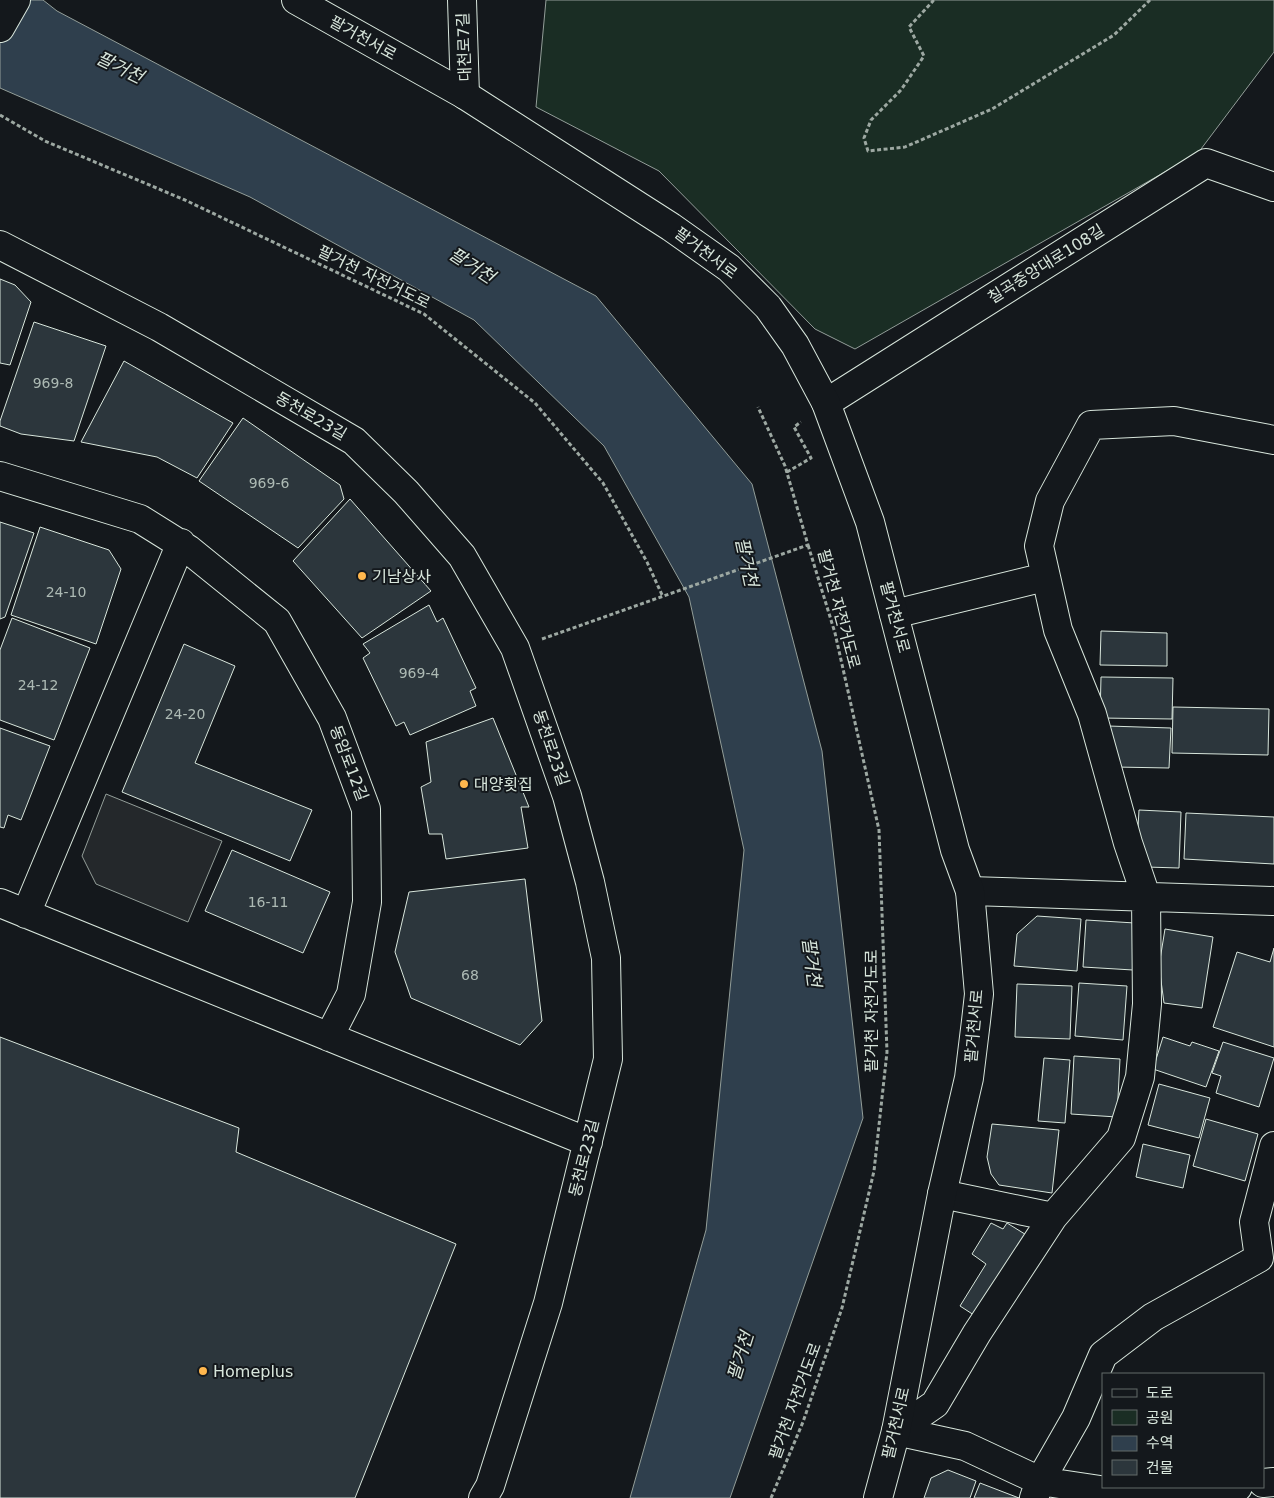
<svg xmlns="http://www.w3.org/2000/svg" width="1274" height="1498" font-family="'DejaVu Sans','Noto Sans KR',sans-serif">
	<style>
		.green { fill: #1a2d24; stroke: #939e99 }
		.parking { fill: #24282b; stroke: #939e99 }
		.water { fill: #2f3f4d; stroke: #939e99 }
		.building { fill: #2c363c; stroke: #d8e6dc }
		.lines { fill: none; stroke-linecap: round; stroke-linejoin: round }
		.minor-casing { stroke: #d8e6dc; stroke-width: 30 }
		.major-casing { stroke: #d8e6dc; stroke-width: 30 }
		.path { stroke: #9da8a2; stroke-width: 3; stroke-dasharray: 4 2.5; stroke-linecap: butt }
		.minor { stroke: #14181c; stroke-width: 28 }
		.major { stroke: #14181c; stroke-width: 28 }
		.poi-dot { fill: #ffb74d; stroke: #14181c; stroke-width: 2 }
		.labels { text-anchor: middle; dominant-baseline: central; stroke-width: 4; stroke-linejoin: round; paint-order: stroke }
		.number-label { font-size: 14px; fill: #adbab4 }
		.street-label { font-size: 16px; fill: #d8e6dc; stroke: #14181c }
		.poi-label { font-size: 16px; fill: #d8e6dc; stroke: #14181c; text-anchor: start }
		.water-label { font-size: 18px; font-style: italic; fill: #d8e6dc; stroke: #14181c }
	</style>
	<rect width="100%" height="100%" fill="#14181c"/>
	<path class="green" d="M546,0H1274V52L1198,153L855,349L815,329L659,171L536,107Z"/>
	<path class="parking" d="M106,794L222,841L188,922L96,884L82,856Z"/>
	<path class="water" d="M0,0H43L57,11L596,296L752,484L822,751L863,1118L730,1498H630L706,1230L744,850L689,597L604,446L474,320L250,197L0,88Z"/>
	<path class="building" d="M0,279L15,285L31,302L10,365L0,363Z
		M34,322L106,346L74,441L21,434L0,426V421Z
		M124,361L233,423L197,478L157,457L81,442Z
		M243,418L340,485L344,499L298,548L199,481Z
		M350,499L431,591L362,638L293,561Z
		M0,522L34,533L5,617L0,619Z
		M40,527L109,550L121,569L96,644L11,615Z
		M429,605L437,622L443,618L476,688L470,691L476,706L410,735L404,722L396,726L363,658L370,653L363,644Z
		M12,618L90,648L54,740L0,720V650Z
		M1101,631L1167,633V666L1100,665Z
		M184,644L235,666L195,763L312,810L290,861L122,792Z
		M1101,677L1173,678L1172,719L1100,718Z
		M1173,707L1269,709L1268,755L1172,753Z
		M493,718L529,807H521L528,848L446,859L442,834H429L421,787L431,782L426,742Z
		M1108,726L1171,728L1169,768L1115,767Z
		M0,728L50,746L21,820L8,815L4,828L0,827Z
		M1139,810L1181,812L1179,868L1146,867L1137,844Z
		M1186,813L1274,817V864L1184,859Z
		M232,850L330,892L303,953L205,911Z
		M525,879L542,1021L520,1045L411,998L395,952L409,892Z
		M1037,916L1081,919L1077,971L1014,966L1017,934Z
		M1086,920L1135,923L1133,970L1083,967Z
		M1165,929L1213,937L1202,1008L1164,1003L1159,966Z
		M1274,948V1047L1213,1027L1237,952L1270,962Z
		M1079,983L1127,986L1123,1040L1075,1036Z
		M1017,984L1072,986L1070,1039L1015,1037Z
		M0,1037L239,1128L236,1152L456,1244L355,1498H0Z
		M1163,1037L1190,1046L1192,1042L1219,1051L1206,1087L1153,1069Z
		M1223,1042L1274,1058L1259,1107L1216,1093L1221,1076L1212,1073Z
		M1074,1056L1120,1059L1117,1117L1071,1114Z
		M1044,1058L1070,1060L1065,1123L1038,1121Z
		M1159,1084L1210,1098L1199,1138L1148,1125Z
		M1206,1119L1258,1134L1245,1181L1193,1166Z
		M992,1124L1059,1130L1052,1193L999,1185L991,1174L987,1157Z
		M1143,1144L1190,1155L1183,1188L1136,1177Z
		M991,1223L1003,1229L1007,1223L1028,1236L977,1317L960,1306L986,1264L972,1254Z
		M948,1470L976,1481L970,1498H924L931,1478Z
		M980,1483L1019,1498H974Z"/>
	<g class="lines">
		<defs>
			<path id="minor" d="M462,0L465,95
				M0,28L16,0
				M0,245L159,327L354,441L406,492L462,556L515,648L567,796L590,882L606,958L608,1059L548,1303L490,1486L483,1498
				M826,403L1206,163L1274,187
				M0,476L140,519L188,549L277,621L332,718L366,809L367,902L351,994L329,1037
				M894,614L1045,577
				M970,891L1274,901
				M0,903L588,1142
				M26,914L181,543
				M942,1194L1053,1217
				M896,1431L935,1404L977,1333L1053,1217L1121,1138L1140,1077L1147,1004L1146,896L1128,843L1092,714L1058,630L1039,546L1050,501L1091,425L1174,421L1274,440
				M896,1431L965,1446L1040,1481L1127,1494L1179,1497L1238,1487
				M1263,1483L1274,1482
				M1034,1498L1040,1481L1076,1418L1103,1355L1153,1317L1259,1258L1254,1222L1274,1146"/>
			<path id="major" d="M296,0L465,95L671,227L729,268L768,307L795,345L826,403L870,522L955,850L970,891L979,994L976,1021L969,1078L942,1194L896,1431L878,1498"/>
		</defs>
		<use href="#minor" class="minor-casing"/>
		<use href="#major" class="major-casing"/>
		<path class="path" d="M932,0L933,1L909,27L924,56L901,90L871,120L864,138L868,151L905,147L992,109L1114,35L1150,0
			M0,115L45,141L185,200L424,314L535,403L603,483L647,562L663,597
			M787,472L811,458L794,427L801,422
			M542,639L808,545L785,466L758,407
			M771,1498L803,1422L842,1308L874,1171L887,1052L879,830L835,633L808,545"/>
		<use href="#minor" class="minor"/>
		<use href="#major" class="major"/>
	</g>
	<g class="poi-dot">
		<circle cx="362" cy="576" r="5"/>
		<circle cx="464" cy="784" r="5"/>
		<circle cx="203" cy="1371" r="5"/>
	</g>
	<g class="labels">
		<g class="number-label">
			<text x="53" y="383">969-8</text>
			<text x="269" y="483">969-6</text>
			<text x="66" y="592">24-10</text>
			<text x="419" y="673">969-4</text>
			<text x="38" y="685">24-12</text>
			<text x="185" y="714">24-20</text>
			<text x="268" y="902">16-11</text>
			<text x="470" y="975">68</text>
		</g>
		<g class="street-label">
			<text transform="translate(363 38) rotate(29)">팔거천서로</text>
			<text transform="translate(464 47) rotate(-92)">대천로7길</text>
			<text transform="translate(706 253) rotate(37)">팔거천서로</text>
			<text transform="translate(1046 264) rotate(-32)">칠곡중앙대로108길</text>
			<text transform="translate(374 277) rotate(26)">팔거천 자전거도로</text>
			<text transform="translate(311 416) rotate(30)">동천로23길</text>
			<text transform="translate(839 609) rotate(75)">팔거천 자전거도로</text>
			<text transform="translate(895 617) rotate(75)">팔거천서로</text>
			<text transform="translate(551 748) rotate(71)">동천로23길</text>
			<text transform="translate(349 763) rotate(69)">동암로12길</text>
			<text transform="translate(871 1011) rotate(-90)">팔거천 자전거도로</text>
			<text transform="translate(974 1026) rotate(-85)">팔거천서로</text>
			<text transform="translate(584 1158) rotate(-76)">동천로23길</text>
			<text transform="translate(795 1401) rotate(-70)">팔거천 자전거도로</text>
			<text transform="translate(896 1423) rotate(-77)">팔거천서로</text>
		</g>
		<g class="poi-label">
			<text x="372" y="576">기남상사</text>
			<text x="474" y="784">대양횟집</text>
			<text x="213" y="1371">Homeplus</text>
		</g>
		<g class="water-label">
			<text transform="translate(120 67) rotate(26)">팔거천</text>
			<text transform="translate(472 265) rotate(33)">팔거천</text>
			<text transform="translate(747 562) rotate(78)">팔거천</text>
			<text transform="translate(812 962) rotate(83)">팔거천</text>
			<text transform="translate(740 1356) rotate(-73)">팔거천</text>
		</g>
	</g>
	<rect x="1102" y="1373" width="162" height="115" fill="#14181c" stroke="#626a69"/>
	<rect x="1112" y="1389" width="25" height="8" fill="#14181c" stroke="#626a69"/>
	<text x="1146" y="1398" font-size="15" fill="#d8e6dc">도로</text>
	<rect x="1112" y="1410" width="25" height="15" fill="#1a2d24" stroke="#626a69"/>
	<text x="1146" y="1423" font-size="15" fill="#d8e6dc">공원</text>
	<rect x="1112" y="1436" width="25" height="15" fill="#2f3f4d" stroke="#626a69"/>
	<text x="1146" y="1448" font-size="15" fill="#d8e6dc">수역</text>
	<rect x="1112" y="1460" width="25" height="15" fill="#2c363c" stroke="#626a69"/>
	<text x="1146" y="1473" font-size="15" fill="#d8e6dc">건물</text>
</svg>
